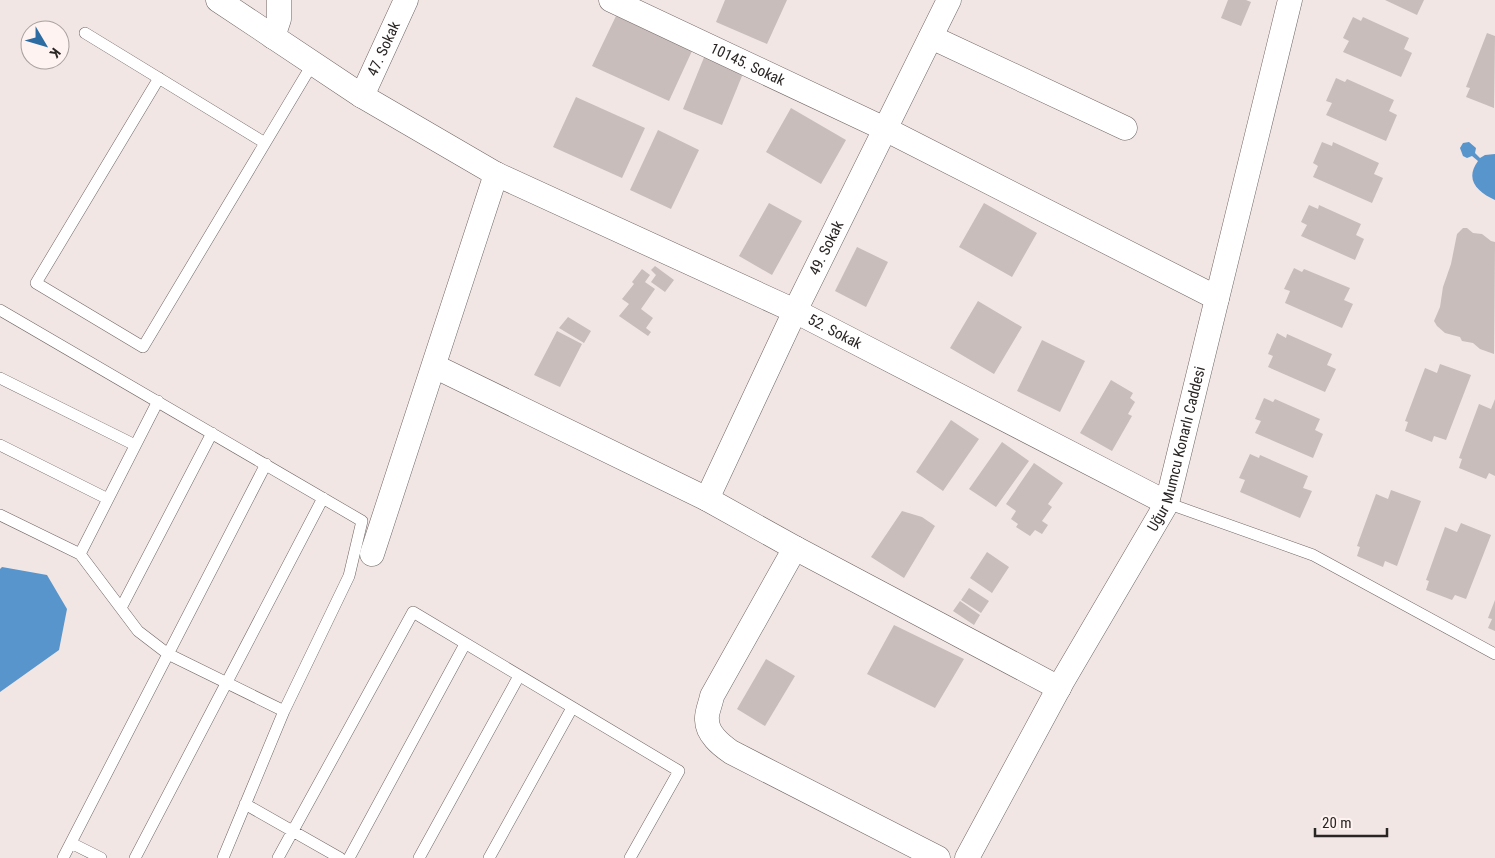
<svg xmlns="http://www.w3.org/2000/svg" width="1495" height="858" font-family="'Roboto Condensed',sans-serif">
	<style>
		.water { fill: #5895cd }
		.building { fill: #c8bdbb }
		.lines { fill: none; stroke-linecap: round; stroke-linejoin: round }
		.service-casing { stroke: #6f6563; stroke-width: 12 }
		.minor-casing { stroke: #6f6563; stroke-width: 25 }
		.service { stroke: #fff; stroke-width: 11 }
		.minor { stroke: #fff; stroke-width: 24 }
		.labels { text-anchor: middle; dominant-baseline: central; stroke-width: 5; stroke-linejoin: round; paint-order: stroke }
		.street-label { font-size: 15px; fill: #292524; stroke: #fef3f1 }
	</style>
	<rect width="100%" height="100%" fill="#f1e6e4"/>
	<path class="water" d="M1469,142L1476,148L1475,153L1480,158L1485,155L1495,154V200C1478,192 1464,180 1478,161L1472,156L1467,158L1463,156L1460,148L1463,143Z
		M2,567L47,575L67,609L59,650L0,692V569Z"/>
	<path class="building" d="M725,0H787L767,44L716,22Z
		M1228,0H1246L1251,2L1241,26L1221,18Z
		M1385,0H1424L1417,15Z
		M616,16L692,51L669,101L592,66Z
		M1353,17L1361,21L1363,17L1409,38L1404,49L1412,53L1401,77L1343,52L1349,41L1343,38Z
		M1487,33L1495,36L1494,108L1466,97L1470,88L1466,87Z
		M705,55L744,71L722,125L683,109Z
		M1336,78L1345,82L1347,79L1394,100L1389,111L1397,115L1386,141L1326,115L1332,103L1326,101Z
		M576,97L645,128L622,178L553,147Z
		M791,108L846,140L821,184L766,152Z
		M658,130L699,150L671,209L630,190Z
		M1322,142L1332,146L1333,142L1379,163L1374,174L1383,178L1372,203L1313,177L1318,166L1313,163Z
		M769,203L802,221L772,275L739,256Z
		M984,203L1037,233L1012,277L959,247Z
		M1309,205L1318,209L1319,205L1361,224L1356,235L1364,239L1355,260L1301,236L1307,225L1301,222Z
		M1463,228H1467L1473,233L1482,234L1491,241L1495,242L1494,354L1480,349L1473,343L1462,341L1460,337L1445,333L1437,326L1434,321L1440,307L1443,287L1451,264L1457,234Z
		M857,247L888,262L866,307L835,291Z
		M655,266L674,280L665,292L651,282L656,275L651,270Z
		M1294,268L1302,272L1304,269L1350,288L1344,300L1353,304L1342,328L1285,303L1290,291L1284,289Z
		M642,269L650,275L645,282L655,289L641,309L653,318L646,328L651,332L648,336L619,316L629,304L622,299L634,284L632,282Z
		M978,301L1022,327L994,374L950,348Z
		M568,317L591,331L584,343L559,328Z
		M557,331L582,344L560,387L534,375Z
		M1277,333L1286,338L1287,334L1332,354L1327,365L1336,369L1325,392L1268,367L1273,356L1268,354Z
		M1042,340L1085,361L1060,412L1017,391Z
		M1440,364L1471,375L1446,440L1434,436L1432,442L1405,431L1408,422L1405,421L1425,368L1437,373Z
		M1111,380L1133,393L1130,398L1135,402L1128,414L1132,416L1112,451L1080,433Z
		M1264,398L1273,402L1275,399L1320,419L1315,430L1323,434L1313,458L1255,433L1261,421L1255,419Z
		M1495,399V476L1489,473L1486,479L1459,468L1462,459L1459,458L1479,404L1491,409Z
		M951,420L979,439L943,491L916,472Z
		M1002,442L1029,461L996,507L969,489Z
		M1250,454L1259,458L1260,455L1308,476L1303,488L1312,491L1300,518L1240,492L1245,480L1239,478Z
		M1034,463L1063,483L1048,504L1052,507L1042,521L1048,525L1042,534L1035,530L1030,536L1016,527L1018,524L1011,519L1016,511L1006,504Z
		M1391,490L1421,501L1397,566L1385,561L1383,567L1357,556L1360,547L1357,546L1376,494L1388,499Z
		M902,511L922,517L935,526L904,578L871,557Z
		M1461,523L1491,535L1466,599L1455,595L1452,600L1426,590L1429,581L1426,580L1445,527L1457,532Z
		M987,552L1009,567L992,593L970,578Z
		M969,588L989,601L981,613L961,600Z
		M1495,600V631L1488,628L1492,619L1488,618Z
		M960,601L980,615L974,625L953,611Z
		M894,625L964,659L935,708L867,674Z
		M766,659L795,676L765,726L737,709Z"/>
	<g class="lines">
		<defs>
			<path id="service" d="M85,33L265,143
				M159,78L36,283L143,347L313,63
				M0,310L362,521L349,576L284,711L223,858
				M0,378L135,445
				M0,445L108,499
				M1167,503L1313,555L1495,654
				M0,515L80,554L138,631L168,654L284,711
				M80,554L158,401
				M121,608L212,433
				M245,804L340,858
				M71,843L101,858
				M63,858L266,464
				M135,858L323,498
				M278,858L413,612L679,771L630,858
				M349,858L465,644
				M419,858L519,676
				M489,858L572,708"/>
			<g id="minor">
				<path id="s1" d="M218,0L362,96L496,174L795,311L1167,503"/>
				<path id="s2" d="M611,0L885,129L1217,298"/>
				<path d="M273,37L279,19V0"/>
				<path d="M931,37L1125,128"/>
				<path id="s3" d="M362,96L406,0"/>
				<path d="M434,366L707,499L795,548L1059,688"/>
				<path id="s4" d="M707,499L795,311L949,0"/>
				<path d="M795,548L712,696C711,703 706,713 707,720C707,734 721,745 731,752L938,858"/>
				<path d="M372,554L496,174"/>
				<path id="s5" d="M967,858L1062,682L1167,503L1290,0"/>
			</g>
		</defs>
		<use href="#service" class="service-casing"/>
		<use href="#minor" class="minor-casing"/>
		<use href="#service" class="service"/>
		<use href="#minor" class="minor"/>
	</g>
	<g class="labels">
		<g class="street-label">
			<text stroke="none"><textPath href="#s3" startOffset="52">47. Sokak</textPath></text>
			<text stroke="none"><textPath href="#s2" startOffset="151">10145. Sokak</textPath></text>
			<text stroke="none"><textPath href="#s4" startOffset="278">49. Sokak</textPath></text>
			<text stroke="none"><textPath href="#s1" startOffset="702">52. Sokak</textPath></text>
			<text stroke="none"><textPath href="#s5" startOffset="462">Uğur Mumcu Konarlı Caddesi</textPath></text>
		</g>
	</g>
	<g transform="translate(45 45) rotate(128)"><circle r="24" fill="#fef3f1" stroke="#a9a19f"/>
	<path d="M0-4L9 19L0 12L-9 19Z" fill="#2d6ca2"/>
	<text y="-8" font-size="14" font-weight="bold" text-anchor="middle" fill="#292524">K</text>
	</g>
	<path d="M1315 828v8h72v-8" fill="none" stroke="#292524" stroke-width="2.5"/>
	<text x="1322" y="828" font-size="15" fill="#292524" stroke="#fef3f1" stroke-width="4" paint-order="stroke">20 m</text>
</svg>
